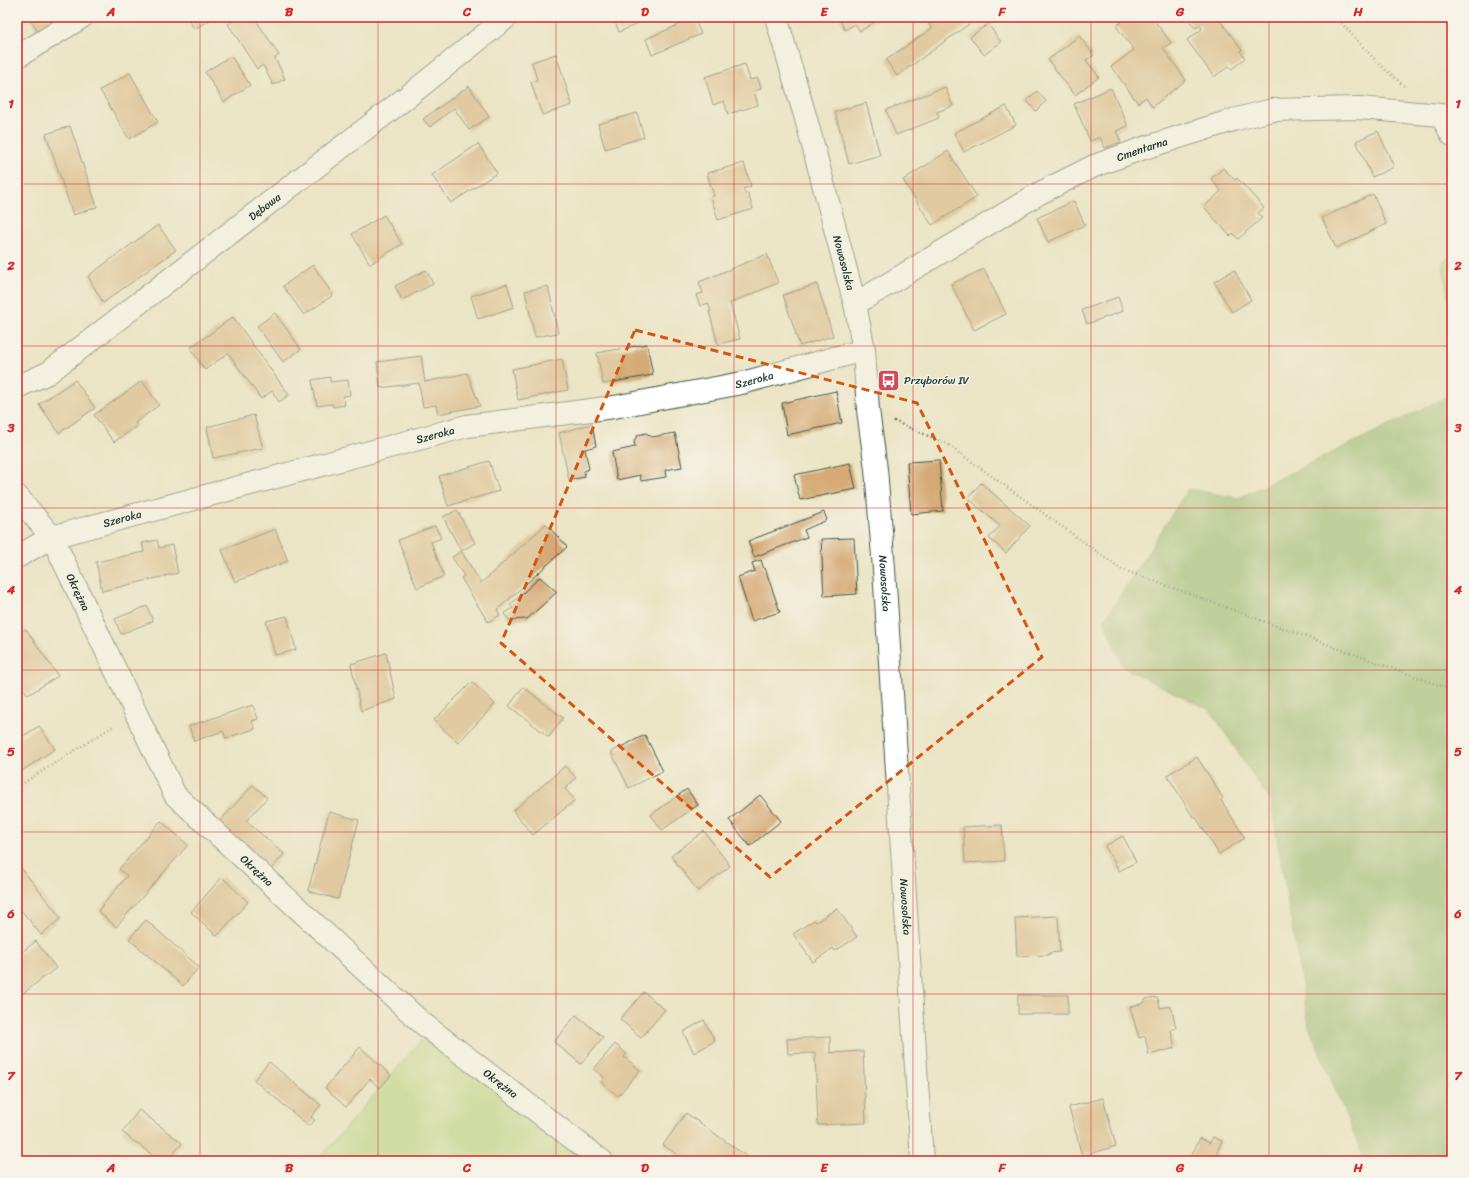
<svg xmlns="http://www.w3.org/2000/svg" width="1469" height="1178" font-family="Sriracha,sans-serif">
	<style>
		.green { fill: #b2d57d; stroke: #688958 }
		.forest { fill: #8db66c; stroke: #567a50 }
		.building { fill: #d5aa76 }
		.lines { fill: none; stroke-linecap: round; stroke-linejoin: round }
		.minor-casing { stroke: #3e564a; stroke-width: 24 }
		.secondary-casing { stroke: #3e564a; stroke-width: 24 }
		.path { stroke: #3e564a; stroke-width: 2.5; stroke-dasharray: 1 3; stroke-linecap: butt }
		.minor { stroke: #fff; stroke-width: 22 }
		.secondary { stroke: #fff; stroke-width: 22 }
		.marked { fill: none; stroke: #d45610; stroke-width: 3; stroke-dasharray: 8 5; stroke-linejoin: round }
		.grid { fill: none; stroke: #d62828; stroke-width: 1; stroke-opacity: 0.55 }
		.labels { text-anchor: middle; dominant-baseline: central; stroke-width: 3; stroke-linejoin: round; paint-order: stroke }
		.street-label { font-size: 11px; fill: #1f3d34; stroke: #f7f3e8 }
		.poi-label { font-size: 11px; fill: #1f3d34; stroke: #f7f3e8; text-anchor: start }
		.neatline { fill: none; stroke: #d62828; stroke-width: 1.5 }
		.grid-label { font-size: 13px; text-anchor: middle; font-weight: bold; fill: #d62828 }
	</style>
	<rect width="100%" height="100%" fill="#f7f3e8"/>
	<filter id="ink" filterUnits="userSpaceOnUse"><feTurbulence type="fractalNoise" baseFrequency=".025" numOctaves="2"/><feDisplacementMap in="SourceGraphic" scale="8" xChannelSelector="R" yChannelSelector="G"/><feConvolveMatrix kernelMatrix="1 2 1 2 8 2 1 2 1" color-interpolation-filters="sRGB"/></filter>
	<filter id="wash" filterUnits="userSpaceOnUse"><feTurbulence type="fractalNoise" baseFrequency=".012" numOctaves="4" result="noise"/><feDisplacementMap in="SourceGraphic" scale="16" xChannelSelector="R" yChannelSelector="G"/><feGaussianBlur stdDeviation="0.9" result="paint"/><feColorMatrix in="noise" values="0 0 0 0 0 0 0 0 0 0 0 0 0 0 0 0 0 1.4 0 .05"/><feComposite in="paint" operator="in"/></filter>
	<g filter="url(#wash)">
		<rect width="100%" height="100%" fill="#ebe4c5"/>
		<path class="green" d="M1452,256V322L1443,262Z
			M425,1036L586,1161H317Z"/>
		<path class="forest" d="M1451,395L1452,1161H1365L1309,1026L1271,802L1210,710L1124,668L1104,621L1188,489L1239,498Z"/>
		<g id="blocks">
			<path class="building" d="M29,17H64L38,32Z
				M187,17H215L194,29Z
				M238,17H254L279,55L275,58L285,79L273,85L263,65L257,69L228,24Z
				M613,17H641L643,21L619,32Z
				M838,17H876L878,20L860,31L855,24L845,30Z
				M924,17H965L969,24L897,76L886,60L932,28Z
				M1128,17H1144L1145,19L1148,17H1152L1171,43L1163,48L1186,80L1152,107L1146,97L1138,103L1111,67L1134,50L1116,26Z
				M1187,17H1217L1242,50L1240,51L1245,58L1232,69L1229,66L1214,77L1187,40L1202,29L1200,25L1195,28Z
				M694,18L701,34L652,55L646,39Z
				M988,24L1001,42L984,55L970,37Z
				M1079,36L1094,55L1086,60L1099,77L1075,95L1048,60Z
				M556,54L572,105L542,115L531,82L537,80L532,62Z
				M231,56L250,85L224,102L205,72Z
				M745,64L750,80L758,78L761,89L754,91L758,105L728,114L724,101L713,105L705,77Z
				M130,73L158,122L129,139L100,90Z
				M469,86L489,117L469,130L454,108L430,127L423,119Z
				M945,87L953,106L937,112L939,118L896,135L886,110Z
				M1111,88L1128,126L1116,131L1121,142L1105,148L1100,137L1090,141L1074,104Z
				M1037,91L1046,101L1036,111L1026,100Z
				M866,103L880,155L849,164L835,112Z
				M1006,106L1016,125L964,152L954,133Z
				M637,113L644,137L605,149L598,124Z
				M70,126L97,207L73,215L46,134Z
				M1378,131L1394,167L1372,177L1356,141Z
				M478,144L497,173L451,203L432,175Z
				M948,151L977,197L932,225L903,180Z
				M744,163L751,186L743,189L745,194L748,193L753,209L718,220L711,197L714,196L707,173Z
				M1223,168L1235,180L1237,178L1264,208L1258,213L1262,218L1238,239L1233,233L1230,236L1204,207L1221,191L1211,179Z
				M1373,194L1386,224L1336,248L1322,218Z
				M1074,201L1085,225L1048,242L1037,218Z
				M384,215L402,244L370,264L352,234Z
				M158,225L176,250L103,303L88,276Z
				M767,254L778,283L730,303L740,339L718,344L709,311H711L708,303L700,306L696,295L703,293L699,282Z
				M313,265L333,295L304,315L283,286Z
				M984,269L1006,314L974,330L951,284Z
				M426,270L433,284L402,300L395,286Z
				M1234,270L1251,300L1232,312L1214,282Z
				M507,284L514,307L478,319L471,296Z
				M817,284L833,336L800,346L783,295Z
				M548,286L558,333L535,337L525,291Z
				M1118,297L1123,311L1087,324L1082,310Z
				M275,313L301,349L283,362L257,326Z
				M233,317L289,395L279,402L272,391L261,399L228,353L205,370L190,348Z
				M647,344L653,375L603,384L597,353Z
				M421,356L425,382L467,373L480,406L438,414L436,405L423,407L419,383L380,388L377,362Z
				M562,359L568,390L518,400L512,369Z
				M330,377V382L348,380L350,395L343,396L345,405L333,407L332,404L317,406L312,380Z
				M75,380L95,408L59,433L39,404Z
				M142,381L159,405L135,423L137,426L114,442L94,415Z
				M836,391L842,423L787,435L782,403Z
				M254,415L263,448L213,458L207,427Z
				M592,424L596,446L585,449L589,469L584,471L585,477L569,480L559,433Z
				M646,433L652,437L675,433L682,467L665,470L666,477L641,481L640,475L617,480L612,452L635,447L634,441L638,435Z
				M939,460L943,511L911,514L907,462Z
				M489,461L499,491L448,506L439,476Z
				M850,463L856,489L800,500L794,475Z
				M981,483L1030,526L1006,553L989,538L1000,526L968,498Z
				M457,510L475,543L461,551L481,583L546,524L567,547L497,610L500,615L488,622L461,578L464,576L452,557L461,551L443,517Z
				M824,512L827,520L804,530L807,537L754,557L748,541Z
				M435,526L441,538L431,542L444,576L417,588L398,540Z
				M275,529L288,561L235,582L222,550Z
				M854,538L857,594L824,596L821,539Z
				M157,540L159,548L172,545L178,573L102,591L96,562L144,552L142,543Z
				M761,560L764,569L765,568L780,612L752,621L738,577L755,571L752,563Z
				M540,577L557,592L527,619L509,620L504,614L513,608L510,605Z
				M147,606L153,621L121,634L115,619Z
				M287,616L296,650L275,655L266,621Z
				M26,629L58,676L28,695L17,679V635Z
				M386,653L396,699L361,711L351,664Z
				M472,682L495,704L458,743L434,720Z
				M523,687L563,718L549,737L509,706Z
				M253,705L258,719L252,721L255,729L226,738L223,731L194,741L189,726Z
				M39,726L55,749L17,774V740Z
				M645,735L663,771L629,788L611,752Z
				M1197,757L1223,798L1221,800L1245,838L1219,854L1195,816L1193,817L1167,775Z
				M565,766L576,778L565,789L575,800L533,835L513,811Z
				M253,785L267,798L246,821L284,854L271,869L219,822Z
				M687,789L698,805L662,830L651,815Z
				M760,795L781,821L750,846L729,820Z
				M329,812L359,820L338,899L308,891Z
				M161,821L188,845L116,927L98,911L127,876L119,869Z
				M1002,825L1004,861L965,863L963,827Z
				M704,831L730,866L698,891L671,856Z
				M1123,836L1136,862L1119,871L1105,846Z
				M17,863L61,918L41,935L18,906L17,907Z
				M222,877L248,902L217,936L191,912Z
				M837,908L857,937L835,951L833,948L813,962L793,934L814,920L816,922Z
				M1058,916L1060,952L1049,953V955L1017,956L1015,918Z
				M146,920L199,967L183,986L129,939Z
				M36,941L56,968L17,998V956Z
				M644,992L665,1010L641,1038L620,1019Z
				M1018,995H1068V1014H1018Z
				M1154,997L1158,999L1160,1008L1171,1006L1176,1028L1171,1030L1175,1048L1149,1055L1145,1036L1139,1038L1130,1007L1144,1003L1146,999Z
				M576,1015L603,1037L581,1064L554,1042Z
				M704,1020L715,1041L694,1053L683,1032Z
				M830,1037V1053L863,1051L866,1123L818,1125L815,1053L788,1054L787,1039Z
				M615,1044L627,1054L624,1057L640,1070L618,1096L601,1082L604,1077L594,1069Z
				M360,1047L391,1075L380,1088L370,1079L346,1107L325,1088Z
				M269,1062L321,1105L311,1117L315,1120L309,1126L254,1080Z
				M1103,1098L1116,1146L1082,1156L1069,1107Z
				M139,1110L182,1143L168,1161H160L122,1132Z
				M686,1113L753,1161H686L663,1145Z
				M1213,1137L1222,1141L1213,1161H1189L1200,1138L1210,1143Z"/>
		</g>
	</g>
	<g filter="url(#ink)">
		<use href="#blocks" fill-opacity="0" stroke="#3e564a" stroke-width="1"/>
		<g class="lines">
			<defs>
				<g id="minor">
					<path d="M17,57L82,17"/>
					<path id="s1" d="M855,304L1038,194L1094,166L1141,149L1233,120L1272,110L1359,108L1441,115L1452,135"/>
					<path id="s2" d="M17,387L48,373L407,97L507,17"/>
					<path id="s3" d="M17,496L52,537L175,795L422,1023L602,1161"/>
					<path id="s4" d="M17,557L52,537L467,426L614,407L742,383L864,350"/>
				</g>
				<g id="secondary">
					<path id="s5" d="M776,17L806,119L855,304L864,350L868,410L876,469L884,569L922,1161"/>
				</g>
			</defs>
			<use href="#minor" class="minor-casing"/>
			<use href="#secondary" class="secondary-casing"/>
			<path class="path" d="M1336,17L1376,61L1404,86
				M894,421L947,444L1121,569L1452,690
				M17,787L115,725"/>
			<use href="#minor" class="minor"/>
			<use href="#secondary" class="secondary"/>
		</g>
	</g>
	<path d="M0 0H1469V1178H0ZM635,330L917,403L1042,657L770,877L501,643Z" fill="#ebe4c5" fill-opacity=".55" fill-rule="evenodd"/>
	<path class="marked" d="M635,330L917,403L1042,657L770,877L501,643Z"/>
	<path class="grid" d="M200,17V1161M378,17V1161M556,17V1161M734,17V1161M913,17V1161M1091,17V1161M1269,17V1161M17,184H1452M17,346H1452M17,508H1452M17,670H1452M17,832H1452M17,994H1452"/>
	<defs>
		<symbol id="bus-square" viewBox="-11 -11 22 22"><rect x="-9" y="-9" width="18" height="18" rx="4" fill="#d1495b" stroke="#f7f3e8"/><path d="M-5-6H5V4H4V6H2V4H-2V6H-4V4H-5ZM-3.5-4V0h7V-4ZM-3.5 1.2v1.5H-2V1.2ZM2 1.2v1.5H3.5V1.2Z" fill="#fff"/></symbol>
	</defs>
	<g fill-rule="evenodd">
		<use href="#bus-square" x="876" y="368" width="25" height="25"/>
	</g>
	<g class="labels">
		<g class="street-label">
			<text stroke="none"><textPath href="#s1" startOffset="327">Cmentarna</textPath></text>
			<text stroke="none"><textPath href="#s2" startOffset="307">Dębowa</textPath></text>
			<text stroke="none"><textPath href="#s5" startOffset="255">Nowosolska</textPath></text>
			<text stroke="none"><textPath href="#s4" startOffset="761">Szeroka</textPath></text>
			<text stroke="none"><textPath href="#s4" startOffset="437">Szeroka</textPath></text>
			<text stroke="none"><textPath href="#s4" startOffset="113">Szeroka</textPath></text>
			<text stroke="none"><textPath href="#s5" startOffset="579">Nowosolska</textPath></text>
			<text stroke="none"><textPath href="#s3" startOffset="115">Okrężna</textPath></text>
			<text stroke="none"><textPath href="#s3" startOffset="451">Okrężna</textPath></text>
			<text stroke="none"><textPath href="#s5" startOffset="903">Nowosolska</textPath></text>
			<text stroke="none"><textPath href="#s3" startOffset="775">Okrężna</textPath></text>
		</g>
		<g class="poi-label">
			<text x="904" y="380">Przyborów IV</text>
		</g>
	</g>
	<rect width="1469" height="1178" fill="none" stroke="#f7f3e8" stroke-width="44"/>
	<rect x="22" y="22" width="1425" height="1134" class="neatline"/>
	<g class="grid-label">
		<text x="111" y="16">A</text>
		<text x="289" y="16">B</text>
		<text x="467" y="16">C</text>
		<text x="645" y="16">D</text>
		<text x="824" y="16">E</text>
		<text x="1002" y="16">F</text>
		<text x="1180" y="16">G</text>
		<text x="1358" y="16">H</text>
		<text x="11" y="108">1</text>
		<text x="1458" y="108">1</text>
		<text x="11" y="270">2</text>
		<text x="1458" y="270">2</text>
		<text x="11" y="432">3</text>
		<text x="1458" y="432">3</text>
		<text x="11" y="594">4</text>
		<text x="1458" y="594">4</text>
		<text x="11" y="756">5</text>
		<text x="1458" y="756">5</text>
		<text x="11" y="918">6</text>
		<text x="1458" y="918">6</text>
		<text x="11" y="1080">7</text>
		<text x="1458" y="1080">7</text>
		<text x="111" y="1172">A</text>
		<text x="289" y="1172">B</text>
		<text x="467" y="1172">C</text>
		<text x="645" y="1172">D</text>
		<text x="824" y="1172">E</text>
		<text x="1002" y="1172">F</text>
		<text x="1180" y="1172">G</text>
		<text x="1358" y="1172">H</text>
	</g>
</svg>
